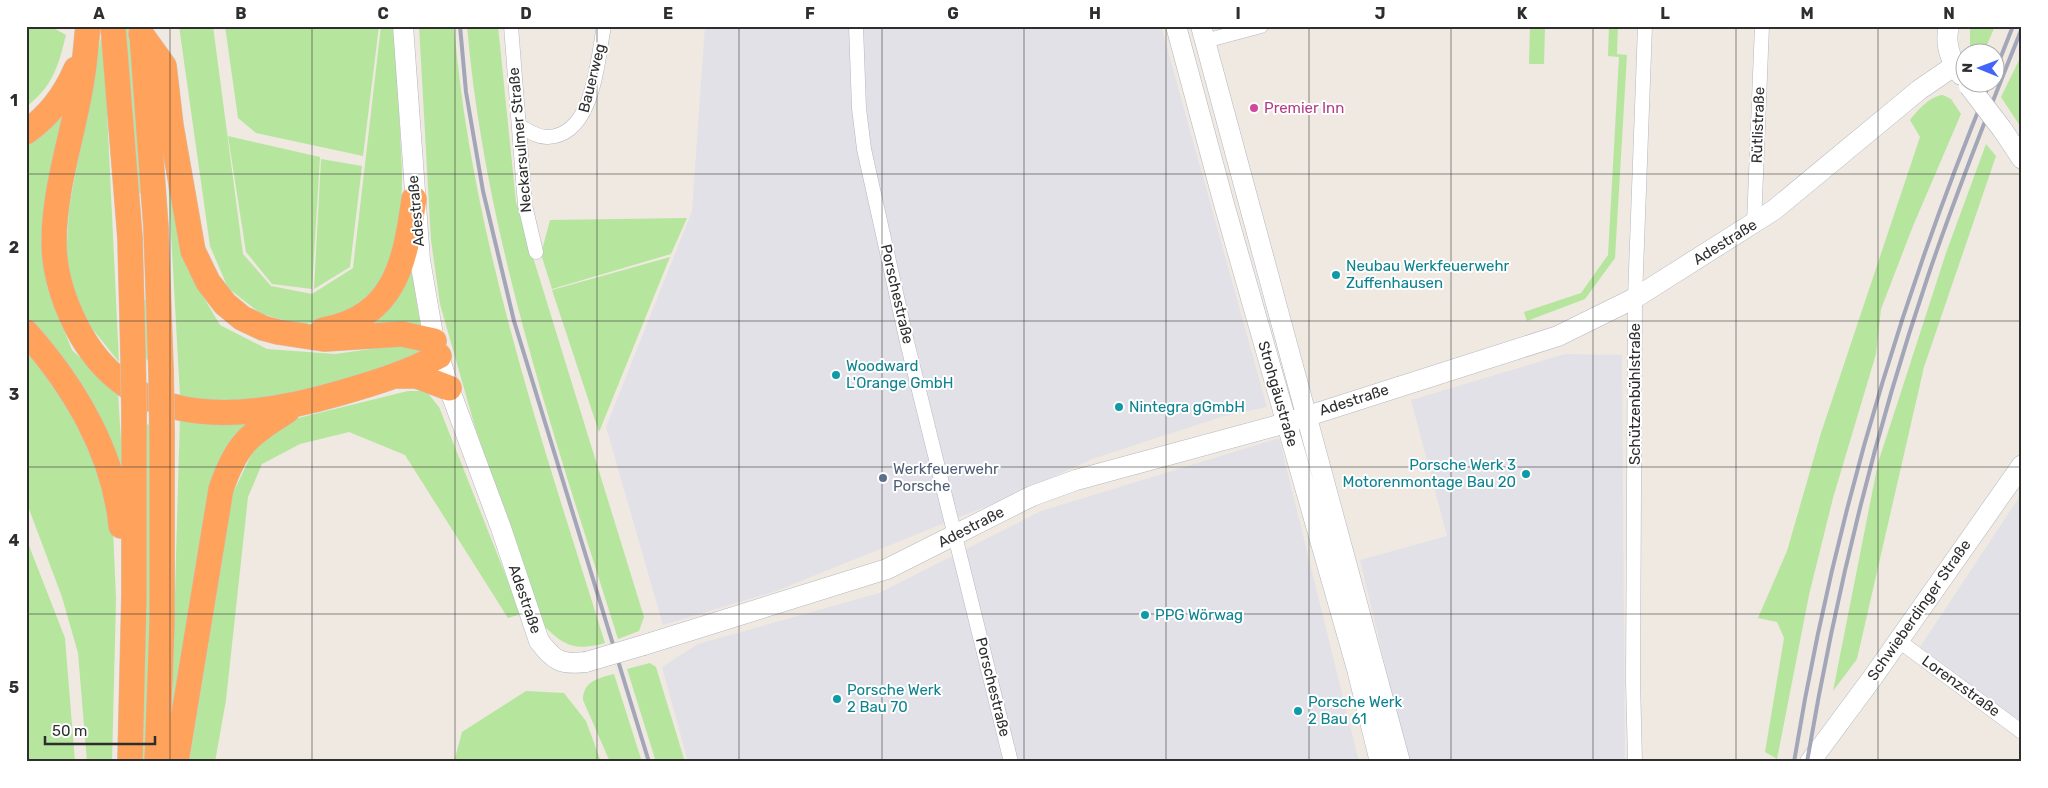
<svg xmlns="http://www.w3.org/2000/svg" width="2048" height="788" font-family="Rubik,sans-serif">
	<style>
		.industrial { fill: #e3e1e8 }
		.green { fill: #b6e59e }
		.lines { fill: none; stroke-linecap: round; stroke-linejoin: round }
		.street-casing { stroke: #b4b7c1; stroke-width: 15 }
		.secondary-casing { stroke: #b4b7c1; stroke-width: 21 }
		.highway-casing { stroke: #c9c9c9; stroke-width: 26 }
		.street { stroke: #fff; stroke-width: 14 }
		.secondary { stroke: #fff; stroke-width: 20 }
		.highway { stroke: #ffa35c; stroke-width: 25 }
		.rail { stroke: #a3a6b8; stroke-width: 4 }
		.secondary-bridge-casing { stroke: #b4b7c1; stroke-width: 21; stroke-linecap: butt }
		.highway-bridge-casing { stroke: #c9c9c9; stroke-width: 26; stroke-linecap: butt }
		.secondary-bridge { stroke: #fff; stroke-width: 20 }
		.highway-bridge { stroke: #ffa35c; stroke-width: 25 }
		.grid { fill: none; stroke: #2e2e2e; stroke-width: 1; stroke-opacity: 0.55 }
		.hotel-dot { fill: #d1479c; stroke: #fff; stroke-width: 2 }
		.culture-dot { fill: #0f9aa8; stroke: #fff; stroke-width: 2 }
		.service-dot { fill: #5c6f8a; stroke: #fff; stroke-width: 2 }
		.labels { text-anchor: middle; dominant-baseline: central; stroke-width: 4; stroke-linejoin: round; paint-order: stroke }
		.street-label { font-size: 15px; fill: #2e2e2e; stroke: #fff }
		.hotel-label { font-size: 15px; fill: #b23c85; stroke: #fff; text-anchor: start }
		.culture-label { font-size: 15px; fill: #0d838f; stroke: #fff; text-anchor: start }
		.service-label { font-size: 15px; fill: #4e5e75; stroke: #fff; text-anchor: start }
		.neatline { fill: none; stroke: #2e2e2e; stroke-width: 2 }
		.grid-label { font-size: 16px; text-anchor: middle; font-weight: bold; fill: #2e2e2e }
	</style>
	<rect width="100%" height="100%" fill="#efe9e1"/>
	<path class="industrial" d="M705,26H1161L1267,407L1221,417L1095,458L997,502L776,591L663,625L606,427L692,211Z
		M1565,354L1622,355L1625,762H1408L1360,560L1447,536L1411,400Z
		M1279,438L1359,762H688L662,667L698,644L879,593L1041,511Z
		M2022,493V724L1920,647Z"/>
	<path class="green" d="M26,26H50L66,35C58,67 53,86 26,107Z
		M103,26L119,362L82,316L66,260L69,208Z
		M125,26H131L146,195L138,193Z
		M179,26H213L243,254L271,286L312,294L353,268L381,26H395L402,173L401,228L389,270L368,296L337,318L299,325L260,313L228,288L210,246Z
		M225,26H379L363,156L256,133L238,118Z
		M419,26H454C472,239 542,440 605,643C576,651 565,647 544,626L475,427L440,304L431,240Z
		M467,26H498L516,202L644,617L639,631L618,639C555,438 485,237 467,26Z
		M1530,26H1545L1544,64H1529Z
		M1609,26H1618L1617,54L1627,55L1615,258L1585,299L1527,321L1524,312L1581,293L1608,255L1619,57L1608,56Z
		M1970,26H1995L1984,52H1973L1970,47Z
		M2022,54V129L2001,97Z
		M1943,95L1951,99L1961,114L1913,226L1881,309L1876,354L1833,498L1809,595L1777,759L1765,752L1784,638L1777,622L1758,618L1787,551L1821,433L1920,137L1910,120C1918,110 1930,96 1943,95Z
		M72,105L61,136L44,203L47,287L72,350L118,394L123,470L71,373L26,321V141Z
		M228,136L320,157L312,289L272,284L246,252Z
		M1986,144L1996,156L1924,367L1857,659L1833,691L1878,463L1946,253Z
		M321,159L362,166L350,267L314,289Z
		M168,178L187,269L220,325L267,349L335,354L407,344L425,349L410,364L282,400L216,407L180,396Z
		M687,218L671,254L552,289L541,254L550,220Z
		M670,257L599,432L552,290Z
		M411,267L421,328L340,334Z
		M143,300H150L151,363L145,358Z
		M26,349L81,422L112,505L116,600L112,762H87L78,653L62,597L26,501Z
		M408,391H426L439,407L521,614L508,618L405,455L349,432L300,444L262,464L248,497L226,700L215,762H189L233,493L255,447L286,421Z
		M180,415L209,424L258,419L224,456L171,736Z
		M146,423L153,428L147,762H141Z
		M26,538L65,638L75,762H26Z
		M650,663L656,667L685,762H656L627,669Z
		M614,674L642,762H610L583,700C583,681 599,678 614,674Z
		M526,691L564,693L586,721L601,762H454L462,732Z"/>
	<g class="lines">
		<defs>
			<path id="street" d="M511,26L525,205L536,252
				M856,26L859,108L864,149L907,342L1011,762
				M1205,41L1261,26
				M519,126C527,130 539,138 548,137C594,135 597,61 604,26
				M1754,224L1762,26
				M1899,641L2022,732
				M1635,762L1633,681L1635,298L1645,26"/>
			<path id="secondary" d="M403,26L420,260L434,341L449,388L501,528L539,641C554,661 561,665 586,662
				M1176,26L1224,204L1357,669L1380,762
				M1201,26L1400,762
				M1949,26C1944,44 1951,61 1961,75
				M2002,129L2022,159
				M644,645L887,569L1032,496L1076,480L1286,423L1558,336L1635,298L1774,210L1919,90L1954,66
				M1810,762L1873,677L2022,465"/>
			<path id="highway" d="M88,26C86,44 85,62 82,79C74,133 54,186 54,242C54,275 65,306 81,335C137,433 248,420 340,393C375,383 407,373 439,356
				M113,26L130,238L133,353
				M141,34L164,66L171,126L193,251L208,282L225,304L242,318L263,328L278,332L324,339L402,334L434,341
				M142,36L156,228L161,371
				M26,132C49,116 65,95 76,69
				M323,330C396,317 405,261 414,199
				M26,332C74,386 114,453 121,526
				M398,376H417L449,388
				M130,762L134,595V411
				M157,762L162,623V434
				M176,762L221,489C236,445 248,435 287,411"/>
		</defs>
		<use href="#street" class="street-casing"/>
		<use href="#secondary" class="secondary-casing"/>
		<use href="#highway" class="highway-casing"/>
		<use href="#street" class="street"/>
		<use href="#secondary" class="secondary"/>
		<use href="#highway" class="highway"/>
		<path class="rail" d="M460,26L466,92L483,191L514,321L649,762
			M1996,69L2013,26
			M1794,762C1832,529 1900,300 1990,82
			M1807,762C1835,597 1874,435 1928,276C1956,193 1989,110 2022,28"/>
		<defs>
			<path id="secondary-bridge" d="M1969,86L2002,129
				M586,662L644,645"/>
			<path id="highway-bridge" d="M133,353L134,411
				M161,371L162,434"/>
		</defs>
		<use href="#secondary-bridge" class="secondary-bridge-casing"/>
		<use href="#highway-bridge" class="highway-bridge-casing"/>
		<use href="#secondary-bridge" class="secondary-bridge"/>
		<use href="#highway-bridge" class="highway-bridge"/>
	</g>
	<path class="grid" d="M170,26V762M312,26V762M455,26V762M597,26V762M739,26V762M882,26V762M1024,26V762M1166,26V762M1309,26V762M1451,26V762M1593,26V762M1736,26V762M1878,26V762M26,174H2022M26,321H2022M26,467H2022M26,614H2022"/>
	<circle class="hotel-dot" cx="1254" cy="108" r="5"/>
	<g class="culture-dot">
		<circle cx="1336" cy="275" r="5"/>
		<circle cx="836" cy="375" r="5"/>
		<circle cx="1119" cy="407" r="5"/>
		<circle cx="1526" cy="474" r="5"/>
		<circle cx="1145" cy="615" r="5"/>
		<circle cx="837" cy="699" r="5"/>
		<circle cx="1298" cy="711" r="5"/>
	</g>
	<circle class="service-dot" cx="883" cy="478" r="5"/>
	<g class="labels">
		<g class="street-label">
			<text transform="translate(592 78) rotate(-76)">Bauerweg</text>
			<text transform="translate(1758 125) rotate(-88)">Rütlistraße</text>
			<text transform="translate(520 140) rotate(-95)">Neckarsulmer Straße</text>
			<text transform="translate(416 211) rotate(-95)">Adestraße</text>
			<text transform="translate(1725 242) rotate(-32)">Adestraße</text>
			<text transform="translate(897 294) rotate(77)">Porschestraße</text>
			<text transform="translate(1278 394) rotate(74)">Strohgäustraße</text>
			<text transform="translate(1635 394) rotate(-90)">Schützenbühlstraße</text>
			<text transform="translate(1354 400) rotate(-18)">Adestraße</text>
			<text transform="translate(971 527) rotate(-27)">Adestraße</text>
			<text transform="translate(525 599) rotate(71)">Adestraße</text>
			<text transform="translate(1919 610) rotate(-55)">Schwieberdinger Straße</text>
			<text transform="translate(1961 686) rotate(36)">Lorenzstraße</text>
			<text transform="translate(993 687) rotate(76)">Porschestraße</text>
		</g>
		<g class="hotel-label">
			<text x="1264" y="108">Premier Inn</text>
		</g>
		<g class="culture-label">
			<text x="1346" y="266">Neubau Werkfeuerwehr<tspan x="1346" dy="17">Zuffenhausen</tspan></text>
			<text x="846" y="366">Woodward<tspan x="846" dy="17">L'Orange GmbH</tspan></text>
			<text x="1129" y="407">Nintegra gGmbH</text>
			<text x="1516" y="465" text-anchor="end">Porsche Werk 3<tspan x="1516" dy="17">Motorenmontage Bau 20</tspan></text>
			<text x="1155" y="615">PPG Wörwag</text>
			<text x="847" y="690">Porsche Werk<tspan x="847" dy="17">2 Bau 70</tspan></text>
			<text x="1308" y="702">Porsche Werk<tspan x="1308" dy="17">2 Bau 61</tspan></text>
		</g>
		<g class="service-label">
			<text x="893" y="469">Werkfeuerwehr<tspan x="893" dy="17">Porsche</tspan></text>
		</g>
	</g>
	<rect width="2048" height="788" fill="none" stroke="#ffffff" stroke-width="55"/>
	<g transform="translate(1980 68) rotate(271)"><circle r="24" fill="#ffffff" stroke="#ababab"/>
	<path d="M0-4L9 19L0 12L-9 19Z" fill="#4264fb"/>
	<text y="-8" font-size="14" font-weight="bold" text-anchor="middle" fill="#2e2e2e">N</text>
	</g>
	<path d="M45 736v8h110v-8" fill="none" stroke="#2e2e2e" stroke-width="2.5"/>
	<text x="52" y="736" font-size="15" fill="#2e2e2e" stroke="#ffffff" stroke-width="4" paint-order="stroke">50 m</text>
	<rect x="28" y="28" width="1992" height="732" class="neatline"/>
	<g class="grid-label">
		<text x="99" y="19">A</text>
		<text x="241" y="19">B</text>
		<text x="383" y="19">C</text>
		<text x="526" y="19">D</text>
		<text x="668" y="19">E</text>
		<text x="810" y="19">F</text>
		<text x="953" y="19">G</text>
		<text x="1095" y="19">H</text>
		<text x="1238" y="19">I</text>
		<text x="1380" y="19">J</text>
		<text x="1522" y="19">K</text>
		<text x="1665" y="19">L</text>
		<text x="1807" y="19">M</text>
		<text x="1949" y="19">N</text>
		<text x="14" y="106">1</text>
		<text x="14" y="253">2</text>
		<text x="14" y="400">3</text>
		<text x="14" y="546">4</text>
		<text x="14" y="693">5</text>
	</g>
</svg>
